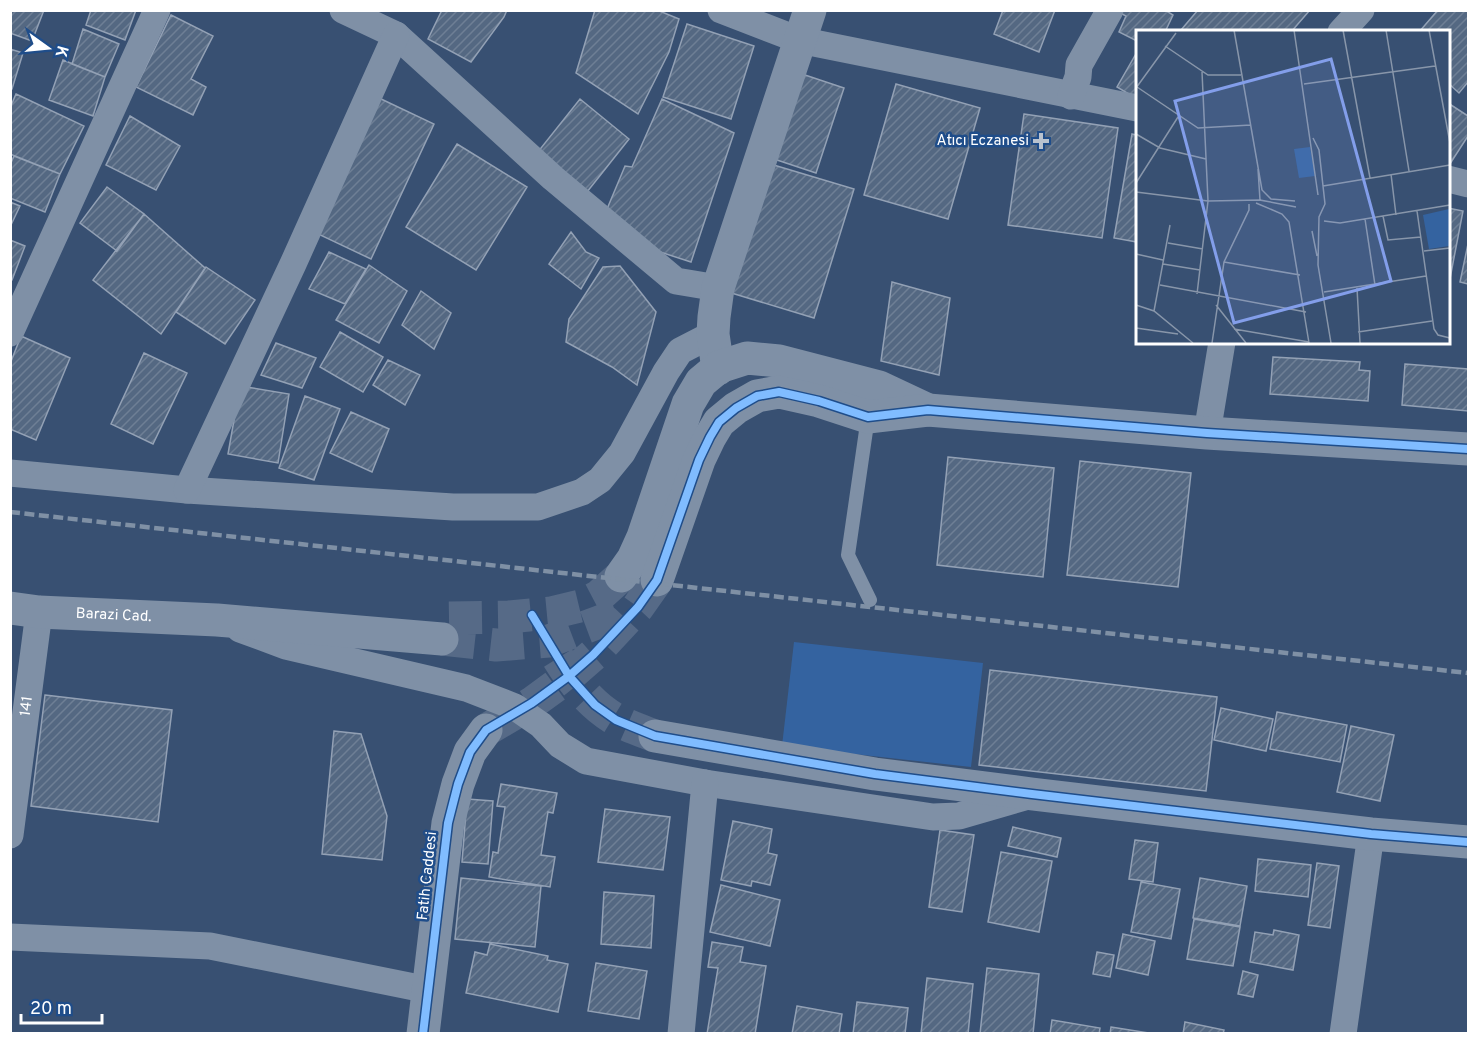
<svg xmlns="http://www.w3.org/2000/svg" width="1479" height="1044" font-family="Overpass,sans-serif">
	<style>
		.garden { fill: #3463a0 }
		.building { fill: url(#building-hatch); stroke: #93a1b5; stroke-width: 1.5 }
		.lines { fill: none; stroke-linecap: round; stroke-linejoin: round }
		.tertiary-tunnel { stroke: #566a87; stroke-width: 33; stroke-dasharray: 33 16; stroke-linecap: butt }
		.service { stroke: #7f90a6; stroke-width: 14 }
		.minor { stroke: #7f90a6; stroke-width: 27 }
		.tertiary { stroke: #7f90a6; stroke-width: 33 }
		.rail { stroke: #7f90a5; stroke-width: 4.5; stroke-dasharray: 10 4.5; stroke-linecap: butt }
		.cycleway-casing { stroke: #1f4d8a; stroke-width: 11 }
		.cycleway { stroke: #80bcff; stroke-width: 8 }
		.poi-dot { fill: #b9c2ce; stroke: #1f4d8a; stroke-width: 2 }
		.labels { text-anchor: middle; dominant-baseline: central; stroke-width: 5; stroke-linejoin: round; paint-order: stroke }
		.poi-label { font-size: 15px; fill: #fff; stroke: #1f4d8a; text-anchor: end }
		.street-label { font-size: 15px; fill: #fff; stroke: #1f4d8a }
		.inset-road { fill: none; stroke: #8896aa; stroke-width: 1.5 }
		.view { fill: #839eea; fill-opacity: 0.15; stroke: #839eea; stroke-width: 3 }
		.inset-edge { fill: none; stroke: #fff; stroke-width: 3 }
	</style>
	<defs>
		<pattern id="building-hatch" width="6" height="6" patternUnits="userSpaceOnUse" patternTransform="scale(1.5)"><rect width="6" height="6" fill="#546882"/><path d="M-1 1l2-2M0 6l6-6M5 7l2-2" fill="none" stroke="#6e7f95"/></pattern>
	</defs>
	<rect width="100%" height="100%" fill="#385072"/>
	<path class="garden" d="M794,642L983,663L971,767L782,746Z"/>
	<path class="building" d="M10,10H44L32,41L10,33Z
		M91,10H136L125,40L86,25Z
		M442,10H507L504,17L471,62L428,39Z
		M595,10H657L679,19L669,52L638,114L576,73Z
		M1003,10H1055L1039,52L994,34Z
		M1115,10H1165L1173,15L1165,32H1146L1143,30L1142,32H1137V41L1119,32L1126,16Z
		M1198,10H1310L1291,32H1183L1181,30Z
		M1438,10H1468V82L1459,93L1448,83V32H1419Z
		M171,15L213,36L191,79L206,87L193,115L136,87Z
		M687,24L754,46L731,119L663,97Z
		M83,29L119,44L105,77L72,64Z
		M10,49L23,53L12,89H10Z
		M1137,52V99L1117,87Z
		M63,60L105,77L93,116L49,100Z
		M802,74L844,88L816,173L774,159Z
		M896,84L980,108L948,219L864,195Z
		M16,94L84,126L60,174L10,154V108Z
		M379,98L434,124L371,259L316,233Z
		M580,99L629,139L587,192L537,153Z
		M662,99L734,133L691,262L654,250L607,209L625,166L632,167Z
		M1448,103L1468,116V136L1448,167Z
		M1024,114L1118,128L1102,238L1008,225Z
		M130,116L180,146L156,190L106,165Z
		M1132,134L1137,135V242L1114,238Z
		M457,144L527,187L476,270L406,227Z
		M14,156L60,174L45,212L10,198V165Z
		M767,163L854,189L814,318L728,292Z
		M107,187L144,214L117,251L80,223Z
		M10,202L20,206L10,227Z
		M1448,208L1463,211L1448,289Z
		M144,214L205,268L161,334L93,280Z
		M571,232L586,252L599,258L581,289L549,264Z
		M10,240L25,246L12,280H10Z
		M1468,244V284L1460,282Z
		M329,252L366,269L345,304L309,289Z
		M369,265L407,291L379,343L336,320Z
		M620,266L656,312L637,385L612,367L566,342L569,319L603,267Z
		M206,267L255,300L225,344L176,312Z
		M892,282L950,298L939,375L881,361Z
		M421,291L451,313L434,349L402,325Z
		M340,332L383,357L363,392L320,367Z
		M21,336L70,358L36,440L10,429V364Z
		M276,343L316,358L302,388L261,375Z
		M144,353L187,373L153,444L111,424Z
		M1273,357L1360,362L1359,370L1370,371L1368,401L1270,394Z
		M388,360L420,375L405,405L373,385Z
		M1405,364L1468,369V411L1402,405Z
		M240,386L289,394L278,463L228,454Z
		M305,396L340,409L314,480L279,468Z
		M351,412L389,429L372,472L330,453Z
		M948,457L1054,468L1043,577L937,565Z
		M1080,461L1191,473L1178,587L1067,575Z
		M990,670L1217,697L1206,791L979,765Z
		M45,695L172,710L158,822L31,806Z
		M1221,708L1273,719L1266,751L1214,740Z
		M1277,712L1347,725L1340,762L1270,749Z
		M1351,726L1394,735L1380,801L1337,792Z
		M334,731L361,734L387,816L382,860L322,854Z
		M501,784L557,793L553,813L548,812L541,855L555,857L550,887L489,877L493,852L498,853L505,807L497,806Z
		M467,799L493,801L488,864L462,862Z
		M605,809L670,817L663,870L598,862Z
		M733,821L772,829L768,853L777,855L770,885L752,881L751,886L721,880Z
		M1013,827L1061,838L1057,857L1008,846Z
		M940,830L974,835L962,912L929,907Z
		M1135,840L1158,843L1153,882L1129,879Z
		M1001,852L1052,861L1039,932L988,922Z
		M1258,859L1311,865L1308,897L1255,891Z
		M1317,863L1339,866L1330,928L1308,925Z
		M461,878L541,886L535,947L455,939Z
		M1200,878L1247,886L1240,926L1193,918Z
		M1141,882L1180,889L1171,939L1131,932Z
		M721,885L780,900L770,946L710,932Z
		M604,892L654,896L651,948L601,944Z
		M1194,919L1240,927L1233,966L1187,959Z
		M1274,930L1299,935L1293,970L1250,962L1255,932L1273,935Z
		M1123,934L1155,941L1148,975L1116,968Z
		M712,942L743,947L740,962L766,966L755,1034H707L718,968L708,967Z
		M490,944L548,956L547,960L568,964L558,1012L466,993L475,952L487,955Z
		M1097,952L1114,955L1110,977L1093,974Z
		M596,963L647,971L639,1019L588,1011Z
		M987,968L1039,974L1033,1034H980Z
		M1243,971L1258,975L1253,997L1238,994Z
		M927,978L973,984L968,1034H921Z
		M857,1002L908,1008L905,1034H853Z
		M797,1006L842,1014L839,1034H792Z
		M1052,1020L1100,1028L1099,1034H1050Z
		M1185,1022L1224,1030L1223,1034H1183Z
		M1111,1027L1155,1034H1110Z"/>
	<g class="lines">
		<path class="tertiary-tunnel" d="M449,618L509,617L551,613L580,606L599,596L621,576
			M442,639L496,645L549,641L631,610
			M558,658C573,682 591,705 615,719C627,726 642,731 655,736
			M486,730L532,703L569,676L593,655L638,607L657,580"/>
		<path class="service" d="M868,417L848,555L870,600"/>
		<g class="minor">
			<path d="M343,10L396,35L553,178L676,281L718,288"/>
			<path d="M721,10L799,40L1137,108"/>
			<path d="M1341,32L1361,10"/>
			<path d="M1071,96L1078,77L1079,65L1110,10"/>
			<path d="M1448,179L1468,184"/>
			<path d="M10,333L157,10"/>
			<path d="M1207,433L1222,342"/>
			<path d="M10,473L187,490L453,507H538L582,492L600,480L622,453L666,372L680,351L713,334"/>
			<path d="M187,490L293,264L396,35"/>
			<path d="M240,629L286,646L466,688L515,707L541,725L560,745L586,761L705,783L933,817L959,816L1028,796"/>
			<path id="s1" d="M10,835L39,612"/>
			<path d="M10,937L210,946L429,990"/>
			<path d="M681,1034L705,783"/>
			<path d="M1343,1034L1371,834"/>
		</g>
		<g class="tertiary">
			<path d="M718,369L713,334L714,317L718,288L810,10"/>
			<path d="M621,576L633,559L643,537L688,404L701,382L719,367L747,358L779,361L879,387L928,410"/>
			<path d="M657,580L699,460L710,437L719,422L736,408L757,396L779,392L819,401L868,417L928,410L1207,433L1468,449"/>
			<path id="s2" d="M10,608L39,612L217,620L442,639"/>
			<path d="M655,736L875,774L1032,794L1371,834L1468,842"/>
			<path d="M423,1034L448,823L458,784L470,752L486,730"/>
		</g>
		<path class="rail" d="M10,512L1468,673"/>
		<defs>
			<path id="cycleway" d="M532,615L569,676L595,705L616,720L655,736L875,774L1032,794L1371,834L1468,842
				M423,1034L448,823L458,784L470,752L486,730L532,703L569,676L593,655L638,607L657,580L699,460L710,437L719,422L736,408L757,396L779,392L819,401L868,417L928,410L1207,433L1468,449"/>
		</defs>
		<use href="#cycleway" class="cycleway-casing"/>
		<use href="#cycleway" class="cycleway"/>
	</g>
	<path class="poi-dot" d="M1038 132h6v6h6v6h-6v6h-6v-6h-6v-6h6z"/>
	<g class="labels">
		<g class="poi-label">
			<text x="1029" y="141">Atıcı Eczanesi</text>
		</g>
		<g class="street-label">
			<text stroke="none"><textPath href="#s2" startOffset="104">Barazi Cad.</textPath></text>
			<text stroke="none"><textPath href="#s1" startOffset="130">141</textPath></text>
			<text transform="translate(428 876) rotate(-84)">Fatih Caddesi</text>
		</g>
	</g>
	<g transform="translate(1136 30)">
		<rect width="314" height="314" fill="#385072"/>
		<path d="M313,179V216L293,219L287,185Z" fill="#3463a0"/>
		<path d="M174,117L179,146L163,148L158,119Z" fill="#3463a0"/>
		<path class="inset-road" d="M0,0H50M98,0L126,160L135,169L159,171M158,0L182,165M207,0L234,148M250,0L273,141M293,0L314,113M29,16L72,45H105M168,54L299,36M1,57L62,98L115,95M0,58L40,3M0,104L24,118L70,129M177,108L183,120L189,174L183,187L182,235M122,139L124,170L160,177M255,144L260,185M0,153L42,87M187,156L314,135M0,162L72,171L125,170M120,173L146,184L153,192L173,313M281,181L298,299L302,305L314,308M247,186L252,210L285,207M229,189L239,255M188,191L204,193L314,175M176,201L181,226M32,213L67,219M288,221L314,218M0,224L27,230M88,232L164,245M27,234L64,240M182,235L195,313M24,255L170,282M221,258L224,313M188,262L290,246M61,264L72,171L66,42M0,275L18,281L57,313M80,275L110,313M18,281L34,195M0,298L42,304M98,299L173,312M222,302L296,291M76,313L88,232L113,180V174"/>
		<path class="view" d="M195,29L255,251L98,293L39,71Z"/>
		<rect width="314" height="314" class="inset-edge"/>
	</g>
	<rect width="1479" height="1044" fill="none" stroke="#ffffff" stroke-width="24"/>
	<g transform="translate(48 48) rotate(105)" stroke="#1f4d8a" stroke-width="4.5" paint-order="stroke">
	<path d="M0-4.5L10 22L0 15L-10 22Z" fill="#ffffff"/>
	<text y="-9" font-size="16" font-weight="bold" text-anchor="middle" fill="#ffffff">K</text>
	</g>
	<path d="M21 1014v9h81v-9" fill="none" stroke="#ffffff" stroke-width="3"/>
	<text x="30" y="1014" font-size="18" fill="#ffffff" stroke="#1f4d8a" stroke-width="4.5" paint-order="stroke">20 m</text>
</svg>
